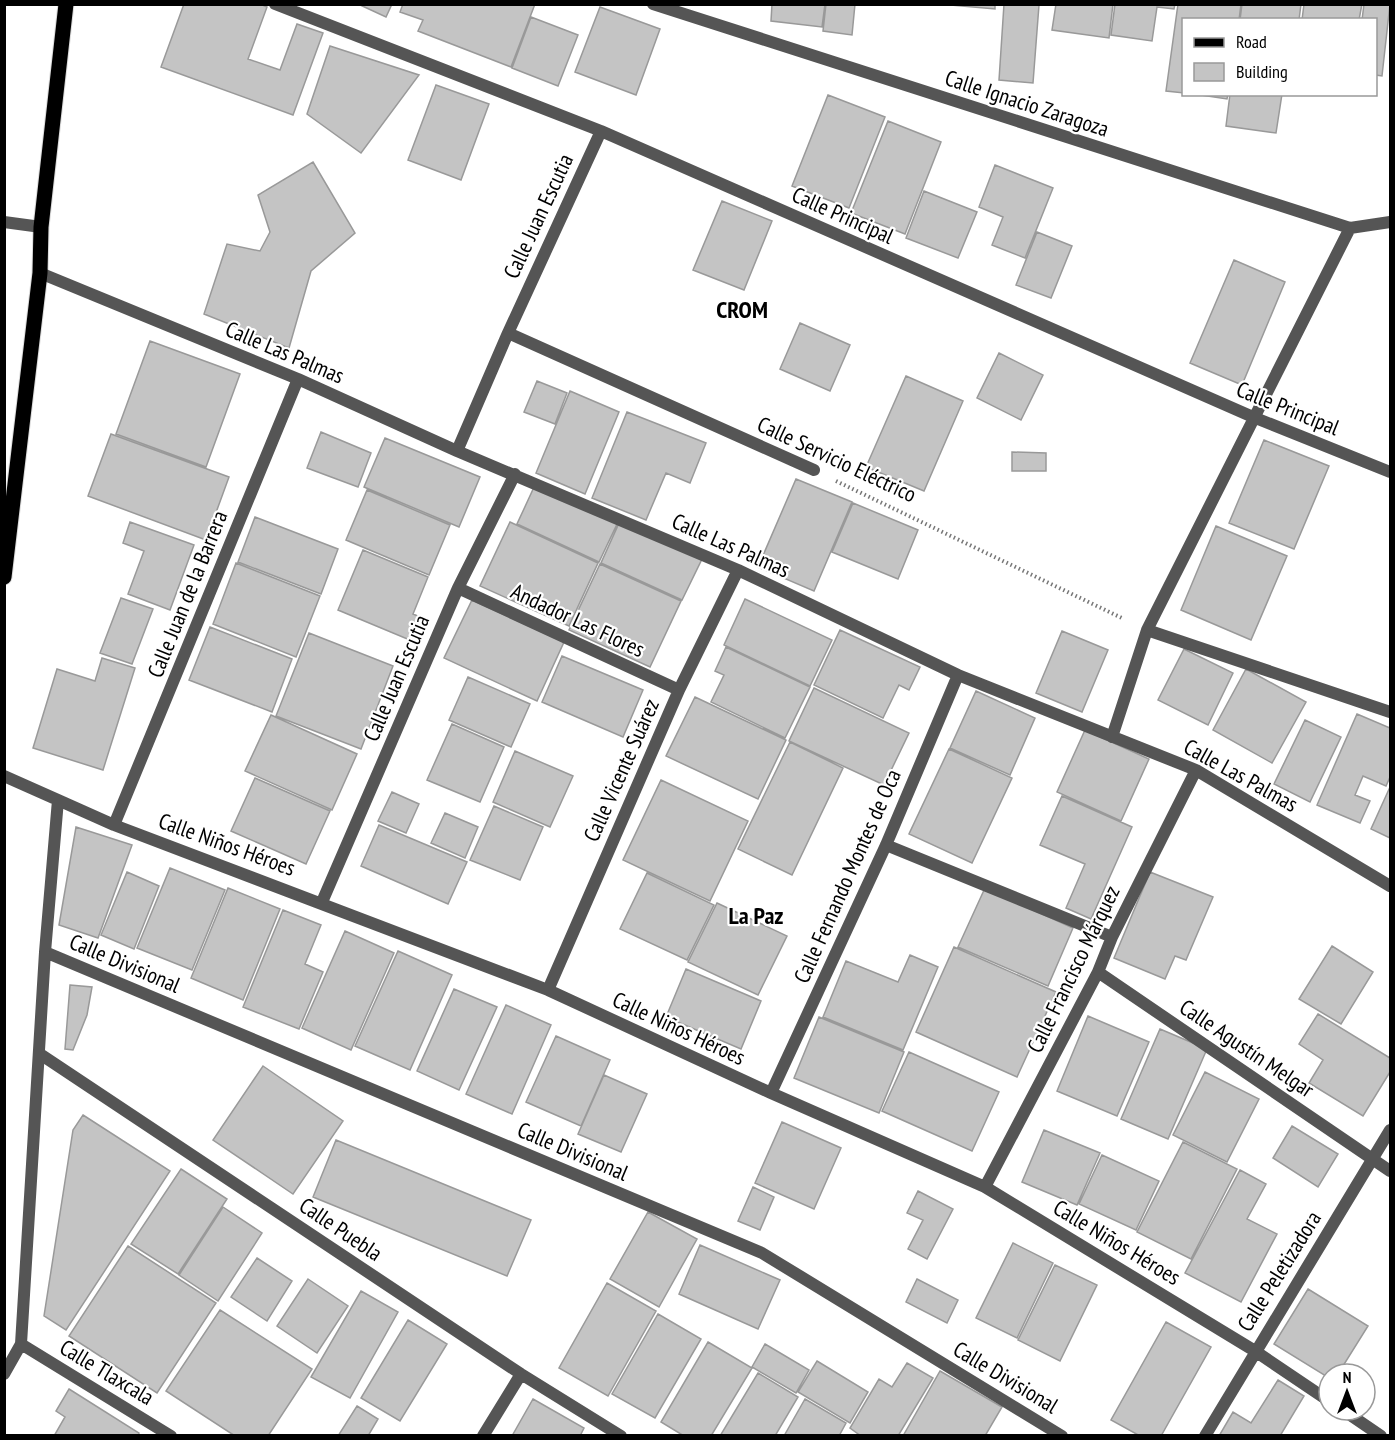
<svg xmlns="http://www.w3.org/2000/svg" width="1395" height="1440" font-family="'PT Sans Narrow',sans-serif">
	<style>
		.building { fill: #c4c4c4; stroke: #999; stroke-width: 1.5 }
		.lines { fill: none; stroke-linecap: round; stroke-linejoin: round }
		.primary-casing { stroke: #dbdbdb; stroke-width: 17 }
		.path { stroke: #777; stroke-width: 4; stroke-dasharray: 1.5 3; stroke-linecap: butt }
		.minor { stroke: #555; stroke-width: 12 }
		.primary { stroke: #000; stroke-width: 15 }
		.labels { text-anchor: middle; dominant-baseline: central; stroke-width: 4.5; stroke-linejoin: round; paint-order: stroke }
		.street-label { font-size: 22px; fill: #000; stroke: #fff }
		.neighbourhood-label { font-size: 24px; font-weight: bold; fill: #000; stroke: #fff }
	</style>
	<rect width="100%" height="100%" fill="#fff"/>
	<path class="building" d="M184,4H260L267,7L248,59L280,70L297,24L323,33L293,115L161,67Z
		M358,4H392L386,17Z
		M403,4H535L511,67L418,31L423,20L400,12Z
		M772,4H825L822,27L771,21Z
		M826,4H855L852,35L823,31Z
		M939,4H995V9Z
		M1004,4L1039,5L1033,83L999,80Z
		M1056,4H1113L1109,38L1052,30Z
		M1115,4H1175L1174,9L1157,7L1152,41L1111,35Z
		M1178,4H1241L1239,20H1184V93L1166,91Z
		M1242,4H1301L1299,20H1240Z
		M1304,4H1362L1359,20H1302Z
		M1364,4H1390L1382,76L1376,75V20H1362Z
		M600,7L660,29L636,95L575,72Z
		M531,17L578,35L558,86L512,68Z
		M330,46L419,75L361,153L307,114Z
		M436,85L489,104L461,180L408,160Z
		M1194,94H1228L1227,99Z
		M1230,94H1282L1276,133L1226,126Z
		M828,95L885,117L849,208L792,186Z
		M888,121L941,142L905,234L851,213Z
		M313,162L355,233L311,271L289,348L204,314L227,244L260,251L270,232L258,195Z
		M995,165L1053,188L1025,258L992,245L1003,217L979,207Z
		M924,191L977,212L958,258L906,238Z
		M722,201L772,221L744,290L693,270Z
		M1037,232L1072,246L1051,298L1016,285Z
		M1234,260L1285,282L1242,385L1190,363Z
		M800,323L850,345L830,391L780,369Z
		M150,341L240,374L206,467L116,434Z
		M999,353L1043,375L1021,420L977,398Z
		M906,376L963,401L924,491L866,467Z
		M537,381L567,393L555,424L524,412Z
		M570,391L619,412L585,494L536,473Z
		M627,412L706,443L690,483L666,473L646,520L592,498Z
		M321,432L371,453L358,487L307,468Z
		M111,434L229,477L206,540L88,496Z
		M385,438L480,477L459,527L364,487Z
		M1264,440L1329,466L1294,549L1229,523Z
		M1012,452L1046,453V471H1012Z
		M796,479L852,502L814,591L758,567Z
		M535,485L618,522L599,562L517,524Z
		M367,490L450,525L429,575L346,540Z
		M853,503L918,530L898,579L832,552Z
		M255,517L338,549L321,594L238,562Z
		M620,521L702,559L682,600L601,563Z
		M130,522L194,545L170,610L128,594L144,551L123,543Z
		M510,522L598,563L569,626L480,586Z
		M1216,526L1287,556L1251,640L1181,610Z
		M363,550L428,577L413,614L427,620L417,643L338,610Z
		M236,563L320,596L296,657L213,624Z
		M600,564L681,601L650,667L569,630Z
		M121,598L153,609L132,664L100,653Z
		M745,599L832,640L810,686L724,645Z
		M472,600L564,642L537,701L444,658Z
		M210,627L292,659L272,712L189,680Z
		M840,630L920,667L909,690L899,685L883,718L814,685Z
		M1062,631L1108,650L1082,712L1036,693Z
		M309,633L393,666L361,749L276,716Z
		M726,647L810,687L785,738L711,702L724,675L715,671Z
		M1184,649L1233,673L1208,725L1158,700Z
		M562,656L643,690L623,737L542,702Z
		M102,658L135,668L103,770L33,748L57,669L95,681Z
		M1246,669L1306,702L1272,763L1213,730Z
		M468,677L530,704L511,747L449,720Z
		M814,688L909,733L884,785L789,741Z
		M976,691L1035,718L1010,775L950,748Z
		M695,697L786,740L758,799L666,756Z
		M1357,714L1390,728V777L1386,786L1363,776L1355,795L1370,801L1360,823L1317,805Z
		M271,715L357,754L332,810L245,771Z
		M1305,720L1341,737L1310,802L1274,784Z
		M452,724L504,747L480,802L427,780Z
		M1085,730L1149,759L1121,821L1057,792Z
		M790,742L843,768L792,875L738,849Z
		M949,749L1012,778L972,863L909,834Z
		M515,751L573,776L550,827L493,802Z
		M255,778L330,811L306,864L231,831Z
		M661,780L748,821L710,901L623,860Z
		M1390,787V838L1371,829Z
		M392,792L419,804L406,833L378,821Z
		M1062,796L1132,827L1091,919L1066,908L1085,864L1040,845Z
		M494,806L543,827L520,880L470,860Z
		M445,813L478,827L465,858L431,843Z
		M379,825L467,862L448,904L361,866Z
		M76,827L132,845L98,938L59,925Z
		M170,868L225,890L192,970L137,948Z
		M127,872L159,886L134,949L101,935Z
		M1150,872L1213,897L1186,960L1175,956L1165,979L1114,958Z
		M647,873L714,905L687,960L620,929Z
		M228,888L280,909L243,1000L191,978Z
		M985,888L1073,928L1048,986L958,947Z
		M717,903L787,936L758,995L688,962Z
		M283,910L321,925L305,964L323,972L299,1029L243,1007Z
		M345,931L394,953L351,1050L302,1028Z
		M1332,946L1373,972L1341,1024L1299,999Z
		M954,947L1056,992L1017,1077L916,1032Z
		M398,951L452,975L410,1070L355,1046Z
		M910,955L938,967L903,1050L823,1017L846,961L898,982Z
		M686,969L761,1001L741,1049L666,1017Z
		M70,985L92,987L87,1015L73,1050L65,1049Z
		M454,989L497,1007L459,1090L417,1071Z
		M506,1005L551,1025L512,1114L466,1094Z
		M1318,1014L1390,1058V1072L1363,1116L1309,1083L1323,1060L1299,1044Z
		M1088,1016L1149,1042L1117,1116L1057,1091Z
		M819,1017L904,1052L879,1113L794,1078Z
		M1160,1029L1207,1049L1168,1139L1121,1119Z
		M556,1036L610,1060L581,1126L526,1102Z
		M909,1052L999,1092L972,1151L882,1111Z
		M263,1066L343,1121L293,1194L213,1140Z
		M1205,1072L1259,1099L1227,1162L1173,1135Z
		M604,1075L647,1094L621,1152L578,1134Z
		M83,1115L170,1171L66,1330L44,1316L73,1130Z
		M782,1122L841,1148L814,1209L755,1183Z
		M1292,1126L1338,1154L1318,1187L1273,1158Z
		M1044,1130L1100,1153L1077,1205L1022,1182Z
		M336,1140L531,1220L507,1276L313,1197Z
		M1183,1142L1237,1169L1191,1259L1137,1232Z
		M1102,1155L1159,1181L1136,1230L1079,1204Z
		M181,1169L227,1199L178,1274L131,1244Z
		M1240,1170L1266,1184L1247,1219L1277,1234L1241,1302L1185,1273Z
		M753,1187L774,1197L760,1230L738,1221Z
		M918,1191L953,1209L927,1259L908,1249L923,1220L907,1213Z
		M223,1207L262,1233L218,1301L179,1275Z
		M648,1212L697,1239L659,1307L610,1279Z
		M1013,1243L1053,1263L1017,1338L976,1318Z
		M700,1245L780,1280L758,1329L679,1294Z
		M128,1246L216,1303L157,1393L69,1336Z
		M257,1258L292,1281L267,1321L231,1297Z
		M1055,1265L1097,1285L1060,1361L1018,1340Z
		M308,1279L348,1306L317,1353L277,1326Z
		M917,1279L958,1300L947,1323L906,1302Z
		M607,1283L656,1311L608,1396L559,1368Z
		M1308,1289L1368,1326L1338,1374H1329V1378L1274,1344Z
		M361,1291L398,1312L350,1398L311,1377Z
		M220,1310L312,1369L268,1436H235L166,1391Z
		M658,1314L701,1339L655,1418L612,1394Z
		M408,1320L447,1344L400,1421L361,1398Z
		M1166,1322L1211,1347L1161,1436H1140L1111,1420Z
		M708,1342L752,1368L711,1436H684L661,1422Z
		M765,1344L809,1370L796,1393L752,1367Z
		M817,1361L868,1392L850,1423L798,1392Z
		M907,1363L933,1378L898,1436H861L850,1428L879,1379L892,1387Z
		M940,1371L1002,1407L985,1436H903Z
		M758,1373L798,1397L775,1436H720Z
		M1278,1380L1304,1396L1280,1436H1219L1233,1412L1251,1423Z
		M69,1389L139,1433L138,1436H54L65,1417L56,1411Z
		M533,1399L584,1428L580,1436H512Z
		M805,1399L846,1423L839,1436H784Z
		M357,1406L378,1419L368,1436H338Z"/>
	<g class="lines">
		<defs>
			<path id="primary" d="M4,577L40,273L41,227L66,4"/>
		</defs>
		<use href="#primary" class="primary-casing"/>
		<path class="path" d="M836,481L1124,619"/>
		<path class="minor" d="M275,4L601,131L1253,417L1390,472
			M653,4L1350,228L1390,222
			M4,222L41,227
			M40,273L298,379L457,451L738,570L958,675L1196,770L1390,886
			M508,333L814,470
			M457,451L508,333L601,131
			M458,588L679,690
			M1147,630L1390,712
			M1112,737L1147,630L1350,228
			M4,776L58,800L45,952L21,1344L4,1374
			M58,800L114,825L548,990L771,1093L985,1187L1255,1351L1329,1401
			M114,825L298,379
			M886,845L1112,937
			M322,902L458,588L515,474
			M45,952L762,1253L1062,1436
			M1098,972L1390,1171
			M548,990L679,690L738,570
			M40,1054L521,1374L621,1436
			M771,1093L886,845L958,675
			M985,1187L1098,972L1112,937L1196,770
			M21,1344L171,1436
			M1343,1410L1381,1436
			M483,1436L521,1374
			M1205,1436L1390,1130"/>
		<use href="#primary" class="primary"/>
	</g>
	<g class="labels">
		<g class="street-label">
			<text transform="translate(1027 103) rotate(18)">Calle Ignacio Zaragoza</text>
			<text transform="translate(843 215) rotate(24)">Calle Principal</text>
			<text transform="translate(538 216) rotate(-65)">Calle Juan Escutia</text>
			<text transform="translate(285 352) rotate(23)">Calle Las Palmas</text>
			<text transform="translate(1288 408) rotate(22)">Calle Principal</text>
			<text transform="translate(837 459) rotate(25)">Calle Servicio Eléctrico</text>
			<text transform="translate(731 545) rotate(24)">Calle Las Palmas</text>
			<text transform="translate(187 594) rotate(-68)">Calle Juan de la Barrera</text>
			<text transform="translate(578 620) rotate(25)">Andador Las Flores</text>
			<text transform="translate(396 678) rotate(-67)">Calle Juan Escutia</text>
			<text transform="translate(621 770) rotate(-66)">Calle Vicente Suárez</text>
			<text transform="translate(1241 775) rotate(29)">Calle Las Palmas</text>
			<text transform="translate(227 844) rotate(20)">Calle Niños Héroes</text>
			<text transform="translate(847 876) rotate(-66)">Calle Fernando Montes de Oca</text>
			<text transform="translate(125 963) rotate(23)">Calle Divisional</text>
			<text transform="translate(1073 969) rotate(-64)">Calle Francisco Márquez</text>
			<text transform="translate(679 1028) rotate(25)">Calle Niños Héroes</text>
			<text transform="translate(1247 1048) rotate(34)">Calle Agustín Melgar</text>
			<text transform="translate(573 1151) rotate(23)">Calle Divisional</text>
			<text transform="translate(341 1229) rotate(34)">Calle Puebla</text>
			<text transform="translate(1117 1242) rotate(31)">Calle Niños Héroes</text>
			<text transform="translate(1279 1271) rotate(-58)">Calle Peletizadora</text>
			<text transform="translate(107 1372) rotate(31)">Calle Tlaxcala</text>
			<text transform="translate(1006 1377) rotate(31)">Calle Divisional</text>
		</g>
		<g class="neighbourhood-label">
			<text x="742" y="309">CROM</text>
			<text x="756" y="915">La Paz</text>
		</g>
	</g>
	<rect width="1395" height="1440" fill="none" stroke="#000000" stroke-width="12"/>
	<rect x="1182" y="18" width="195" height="78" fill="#ffffff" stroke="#999999" stroke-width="1.5"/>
	<rect x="1194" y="38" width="30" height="9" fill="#000000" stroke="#999999" stroke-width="1.5"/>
	<text x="1236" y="48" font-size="18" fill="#000000">Road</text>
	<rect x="1194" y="63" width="30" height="18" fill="#c4c4c4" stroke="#999999" stroke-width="1.5"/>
	<text x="1236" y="78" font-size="18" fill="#000000">Building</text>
	<g transform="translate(1347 1392)"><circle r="28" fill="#ffffff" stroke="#999999" stroke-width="1.5"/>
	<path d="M0-4.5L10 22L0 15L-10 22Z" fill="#000000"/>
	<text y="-9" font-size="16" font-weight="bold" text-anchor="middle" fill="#000000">N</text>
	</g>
</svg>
